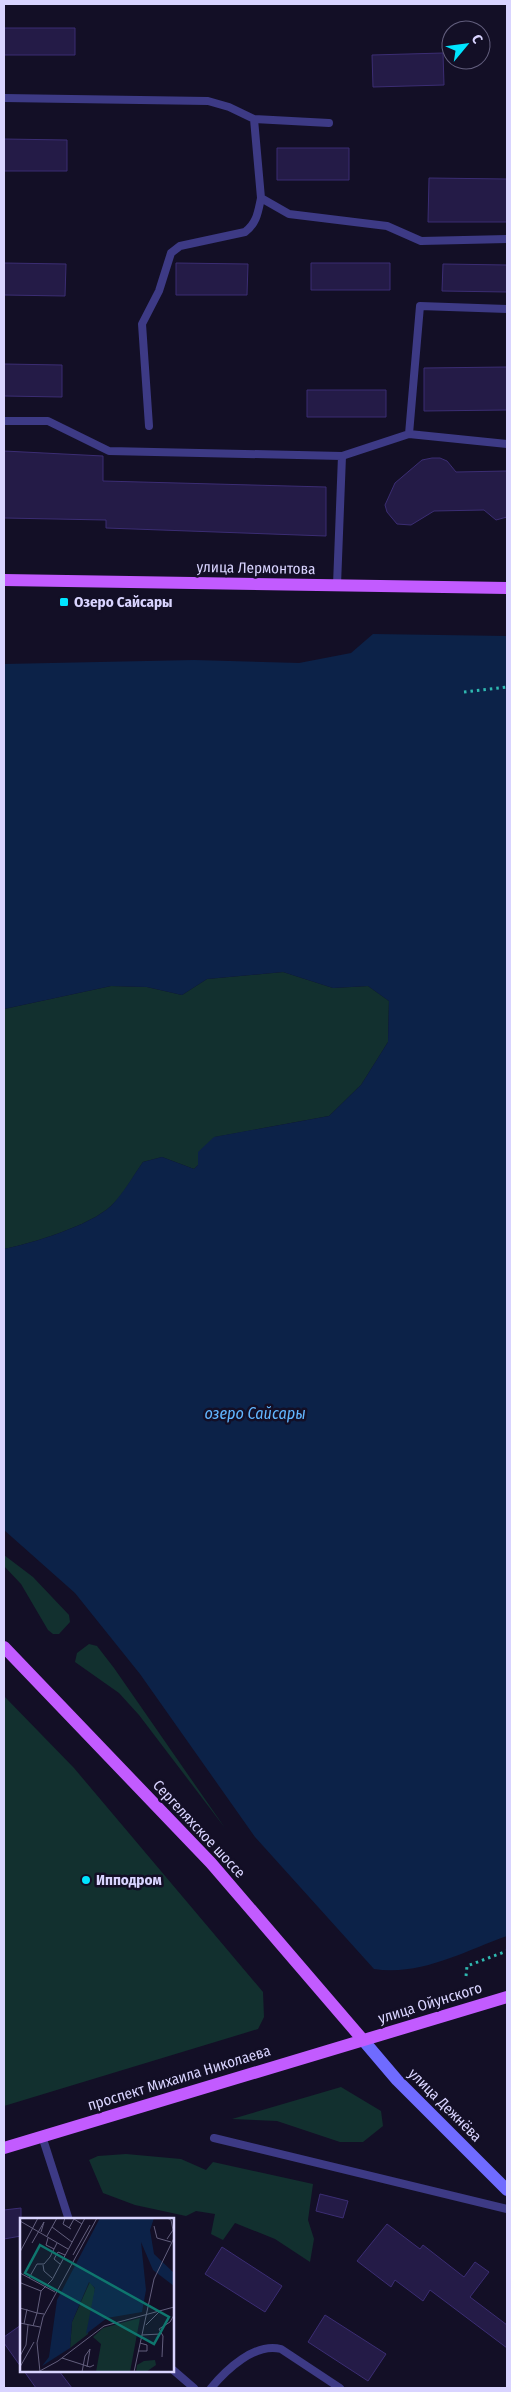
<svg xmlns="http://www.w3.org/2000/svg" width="511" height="2392" font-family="'Fira Sans Condensed',sans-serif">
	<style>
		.green { fill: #12302f }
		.water { fill: #0c2248 }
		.building { fill: #241b47; stroke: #3b2d73 }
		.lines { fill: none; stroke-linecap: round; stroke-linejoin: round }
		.path { stroke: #2fb8b0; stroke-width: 3; stroke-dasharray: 2.5 4; stroke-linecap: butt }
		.lane { stroke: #3d3a85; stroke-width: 8 }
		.secondary { stroke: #6f6bff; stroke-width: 12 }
		.primary { stroke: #c25bff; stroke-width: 12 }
		.poi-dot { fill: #00e5ff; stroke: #130f26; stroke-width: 2 }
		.labels { text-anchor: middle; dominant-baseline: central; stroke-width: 5; stroke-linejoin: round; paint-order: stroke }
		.street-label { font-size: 15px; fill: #d9d4ff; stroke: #130f26 }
		.poi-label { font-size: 15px; font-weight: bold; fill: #d9d4ff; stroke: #130f26; text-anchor: start }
		.water-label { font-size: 16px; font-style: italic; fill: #62b6ff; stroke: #130f26 }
		.inset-road { fill: none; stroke: #625e7d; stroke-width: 1 }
		.view { fill: #0f766e; fill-opacity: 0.15; stroke: #0f766e; stroke-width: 2.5 }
		.inset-edge { fill: none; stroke: #d9d4ff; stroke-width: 2.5 }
	</style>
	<rect width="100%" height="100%" fill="#130f26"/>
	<path class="green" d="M283,972L333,988L368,986L389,1001L388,1042L361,1085L329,1116L215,1137L198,1165L194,1169L162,1157L143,1162C133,1176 124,1194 111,1206C89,1226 33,1243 4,1249V1009L111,986L147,987L182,995L207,979Z
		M4,1555L33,1577L69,1615L70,1622L59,1634H53L48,1630L21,1584L4,1566Z
		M89,1644L97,1646L114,1668L225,1828L139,1715L119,1693L75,1662L77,1653Z
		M4,1696L74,1768L263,1992L264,2017L258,2029L4,2106Z
		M341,2087L381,2111L383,2126L363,2142H340L277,2121L232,2119Z
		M126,2154L181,2159L206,2170L213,2162L313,2184L308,2220L314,2239L310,2262L275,2239L235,2223L223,2240L211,2234L215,2214L196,2211L186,2216L135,2205L103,2193L89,2160L98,2156Z"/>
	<path class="water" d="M373,634L507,636V1936C464,1951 422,1976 374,1969L255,1837L140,1674L75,1593L4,1530V1249C33,1243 89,1226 111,1206C123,1194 133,1176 143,1162L162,1157L194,1169L198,1165V1152L214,1137L329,1116L361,1085L388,1042L389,1001L368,986L333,988L283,972L207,979L182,995L147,987L111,986L4,1009V664L194,660L299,663L351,653Z"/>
	<path class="building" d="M4,28H75V55H4Z
		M443,53L444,85L373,87L372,55Z
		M4,139L67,140V171H4Z
		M277,148H349V180H277Z
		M429,178L507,179V222H428Z
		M4,263L66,264L65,296L4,295Z
		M176,263L248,264L247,295H176Z
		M311,263H390V290H311Z
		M443,264L507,265V292L442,291Z
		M4,364L62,365V397L4,396Z
		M507,367V410L424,411V368Z
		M307,390H386V417H307Z
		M4,451L103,456V481L326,487V536L106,528V520L4,518Z
		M432,458H440L447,461L456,472L507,471V517L496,520L484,510L434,511L411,525L397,524L387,512L385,505L395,483L422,460Z
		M320,2194L348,2201L343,2218L316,2211Z
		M21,2208V2236L4,2239V2210Z
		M387,2224L420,2249L423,2245L464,2277L475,2262L489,2272L470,2297L507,2325V2348L430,2290L423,2301L395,2280L391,2287L357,2261Z
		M222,2247L282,2286L265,2312L205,2274Z
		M325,2315L386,2354L368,2381L308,2342Z
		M21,2325V2367L4,2343V2337Z
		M24,2371H59L72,2388H36Z"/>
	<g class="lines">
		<path class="path" d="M464,692L507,687
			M466,1976L467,1966L507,1951"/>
		<path class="lane" d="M4,98L208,101L229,107L254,119L261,198L289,214L387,226L421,241L507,239
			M254,119L329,123
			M4,421H48L109,451L342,456L409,434L507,444
			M149,426L142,324L159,291L171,253L180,246L245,232C257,223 258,212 261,198
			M409,434L420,306L507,309
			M337,585L342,456
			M42,2136L69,2220
			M214,2138L507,2209
			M172,2369L194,2388
			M211,2388C226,2370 255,2342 281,2349L340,2388"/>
		<path class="secondary" d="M363,2040L397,2080L507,2190"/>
		<path class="primary" d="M4,580L507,588
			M4,1647L211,1863L363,2040
			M4,2148L507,1997"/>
	</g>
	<g class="poi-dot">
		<rect x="59" y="597" width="10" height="10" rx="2.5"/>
		<circle cx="86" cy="1880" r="5"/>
	</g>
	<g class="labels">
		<g class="street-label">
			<text transform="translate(256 568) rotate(1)">улица Лермонтова</text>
			<text transform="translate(199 1829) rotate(47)">Сергеляхское шоссе</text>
			<text transform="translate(430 2003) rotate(-17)">улица Ойунского</text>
			<text transform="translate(179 2078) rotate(-17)">проспект Михаила Николаева</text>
			<text transform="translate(445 2105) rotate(45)">улица Дежнёва</text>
		</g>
		<g class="poi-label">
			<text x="74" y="602">Озеро Сайсары</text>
			<text x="96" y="1880">Ипподром</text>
		</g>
		<g class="water-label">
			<text x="255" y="1413">озеро Сайсары</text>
		</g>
	</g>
	<g transform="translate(20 2218)">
		<rect width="154" height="154" fill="#130f26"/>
		<path d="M70,64L75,71L68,116L50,130L52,104ZM120,100L110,154H76L81,126L73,119L83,110ZM124,143L135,142L136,147L126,154H116L117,147Z" fill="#12302f"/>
		<path d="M80,0H134L130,12L134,36L154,55V68L133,52L121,24L126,72L122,94L87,100L66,116L75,70L69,64L52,104L50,130L22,148L29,139L37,82Z" fill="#0c2248"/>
		<path class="inset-road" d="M45,0L43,6L51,11M0,3L48,31M134,8L137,20L151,24M32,9L52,24M49,10L54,1L62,6M27,18L37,0M28,20L26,27L34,31M147,21L153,12L151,2L147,0M12,25L24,4L21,14M0,34L18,0M53,37L70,7M40,46L34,41L38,34L45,37M23,47L24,53L32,60M0,55L35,74M9,60L17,46H24L30,39L37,25M1,65L21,73M0,90L17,95L21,73L32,62L65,0M0,105L20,109M4,106L7,91M126,107L140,93M13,108L17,95L24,96M122,117L140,116M118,133H127V127L120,125M0,138L6,127L8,107M142,139L143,118L139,111L150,104L154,97M42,140L70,149L74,147M0,149L14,124M18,154L38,143L84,108L154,89M20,154L17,125L23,99L77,0M62,154L65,138L70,131L67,149M114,154L134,61L154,20"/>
		<path class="view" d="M20,27L149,99L134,126L5,55Z"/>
		<rect width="154" height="154" class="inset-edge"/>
	</g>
	<rect width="511" height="2392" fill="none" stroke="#d9d4ff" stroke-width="10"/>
	<g transform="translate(466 45) rotate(61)"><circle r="24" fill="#130f26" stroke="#625e7d"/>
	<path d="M0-4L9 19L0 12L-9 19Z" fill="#00e5ff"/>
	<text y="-8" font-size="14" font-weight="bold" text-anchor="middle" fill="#d9d4ff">С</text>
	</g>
</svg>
